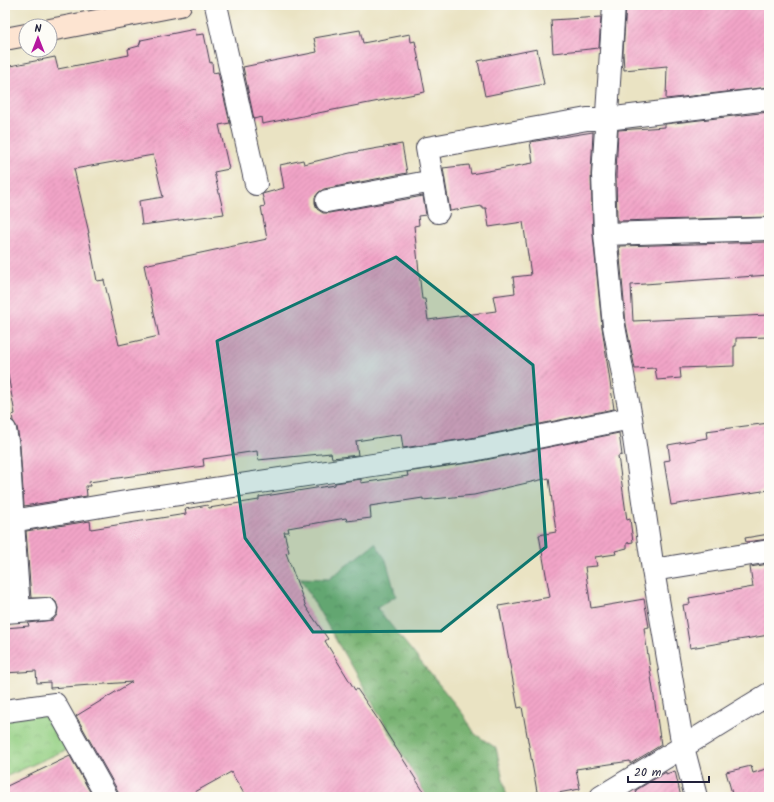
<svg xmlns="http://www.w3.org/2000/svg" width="774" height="802" font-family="Kalam,sans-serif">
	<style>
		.forest { fill: url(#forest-crowns); stroke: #4d6a56 }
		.park { fill: url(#park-crowns); stroke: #5c7960 }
		.building { fill: url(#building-hatch) }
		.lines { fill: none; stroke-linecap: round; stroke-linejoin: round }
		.street-casing { stroke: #403f4f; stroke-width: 24 }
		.secondary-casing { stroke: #403f4f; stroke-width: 24 }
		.street { stroke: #fff; stroke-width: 22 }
		.secondary { stroke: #fde4d1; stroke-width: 22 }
		.marked { fill: #0f766e; fill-opacity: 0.2; stroke: #0f766e; stroke-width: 3; stroke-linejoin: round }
	</style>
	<defs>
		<pattern id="forest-crowns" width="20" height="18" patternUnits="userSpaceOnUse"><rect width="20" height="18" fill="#78b272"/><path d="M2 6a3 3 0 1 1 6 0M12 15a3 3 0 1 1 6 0" fill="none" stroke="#62905f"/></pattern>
		<pattern id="park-crowns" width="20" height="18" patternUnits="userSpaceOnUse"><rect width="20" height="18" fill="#95d084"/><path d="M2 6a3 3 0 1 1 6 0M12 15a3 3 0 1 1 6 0" fill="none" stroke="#80b273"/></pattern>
		<pattern id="building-hatch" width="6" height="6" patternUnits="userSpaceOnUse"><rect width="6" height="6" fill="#f2a4c7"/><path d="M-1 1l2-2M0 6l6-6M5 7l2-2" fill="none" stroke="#cf8dac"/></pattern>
	</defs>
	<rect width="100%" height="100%" fill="#fdfcf7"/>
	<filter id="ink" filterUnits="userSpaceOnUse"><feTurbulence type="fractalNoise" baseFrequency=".025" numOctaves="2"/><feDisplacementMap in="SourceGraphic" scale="8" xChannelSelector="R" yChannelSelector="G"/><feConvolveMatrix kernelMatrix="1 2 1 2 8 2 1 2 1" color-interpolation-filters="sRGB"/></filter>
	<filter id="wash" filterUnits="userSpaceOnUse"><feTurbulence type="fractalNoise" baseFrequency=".012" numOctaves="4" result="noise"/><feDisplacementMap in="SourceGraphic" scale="16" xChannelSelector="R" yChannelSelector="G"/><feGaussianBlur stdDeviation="0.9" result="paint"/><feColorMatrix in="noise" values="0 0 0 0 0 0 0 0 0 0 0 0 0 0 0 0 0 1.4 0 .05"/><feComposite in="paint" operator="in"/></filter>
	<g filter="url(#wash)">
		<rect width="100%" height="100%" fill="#eae3c3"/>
		<path class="forest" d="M375,543L386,560L396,596L377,608L463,714L475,734L496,748L507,797H427L300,578L329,579Z"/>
		<path class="park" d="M51,711L70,748L5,777V718Z"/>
		<g id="blocks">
			<path class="building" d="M626,5H769V87L666,99L667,66L624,70L623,53Z
				M601,17L599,48L553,53L551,20Z
				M195,29L196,35L204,34L210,63L212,62L213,73L218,72L230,123L219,125L229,169L214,172L224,214L142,225L139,201L163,197L153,155L74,169L89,233H88L97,281L104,280L119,345L159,336L144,265L267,239L261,207L265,206L262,194L284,188L280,165L303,160L304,164L350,153L402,144L407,173L324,189L319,192L315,197V203L317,209L323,213H329L423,196L426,215L418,216L419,225L414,226L422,299H425L428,320L496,311L493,296L515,293L513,277L531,275L523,222L489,227L486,208H482V206L450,211L443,168L469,165L471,174L533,163L530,142L593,132L591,175L593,235L602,327L614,409L471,438L403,448L401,434L356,441L358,455L332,458L331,453L258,460L257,451L203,459L204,466L89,482L90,486H86L87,496L24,506L20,445L17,427L13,421L12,415L15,414L5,358V67L55,57L58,69L129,55L128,49L139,46L141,40Z
				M360,30L363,43L410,34L411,42L415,41L425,92L262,124L261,117L254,119L243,67L317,52L314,38Z
				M537,49L544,84L485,96L478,61Z
				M769,112V217L617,221L616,175L618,130L665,127V124Z
				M769,242V275L631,285L633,321L769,315V337L736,338V346H734V366L680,368L681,378L657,380L655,368L635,369L626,324L619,246Z
				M769,423V490L671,505L664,461L670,460L668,445L707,438L706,431Z
				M619,433L622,455L618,456L627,520L630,519L633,542L627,543V548L615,551L616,554L595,557L597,566L585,567L591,608L644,599L649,627L644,628L661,745L630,764V761L576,769L580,789L558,793V797H538L522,707L518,708L499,606L550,597L539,535L556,532L549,478L474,495L423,500V498L370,506L371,518L347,521L346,518L288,528L289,532H284L289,552L286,553L306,607L328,639L325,641L355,690L357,689L377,718L427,797H246L231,772L186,797H119L118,791L76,716L132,682L50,688V682L37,683L36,671L5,673V628L29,626L28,623L53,620L57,615L58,608L56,602L51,598H31L26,531L90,521L91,529L186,514L185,509L208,505L209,508L259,500V497L335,485V483L361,479V483L408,476L407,472L475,462Z
				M769,534V539L746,542L745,538Z
				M769,564V635L690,648L683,605L690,604L689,598L753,587L750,567Z
				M70,756L93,797H5V787Z
				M751,766L753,773L769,768V797H733L726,772Z
				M675,771L681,797H637L636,790L666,772V774Z"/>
		</g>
	</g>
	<g filter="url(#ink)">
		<use href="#blocks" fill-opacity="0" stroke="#403f4f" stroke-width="1"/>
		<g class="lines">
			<defs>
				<path id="street" d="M216,5L256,184
					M614,5L603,175L605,234L614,326L631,418L653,570L683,747L696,797
					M327,201L433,181
					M438,212L427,148L587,119H607L769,99
					M605,234L769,229
					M5,430L8,447L19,611
					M12,521L126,502L473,450L631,418
					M653,570L769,551
					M5,612L46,609
					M5,711L55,704L107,797
					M601,797L769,694"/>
				<path id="secondary" d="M50,30L180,5
					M5,39L26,35"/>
			</defs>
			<use href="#street" class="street-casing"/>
			<use href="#secondary" class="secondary-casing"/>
			<use href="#street" class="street"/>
			<use href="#secondary" class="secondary"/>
		</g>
	</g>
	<path class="marked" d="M396,257L533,365L546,547L441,631L313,632L245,538L217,341Z"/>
	<rect width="774" height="802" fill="none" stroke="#fdfcf7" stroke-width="20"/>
	<g transform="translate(38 38)"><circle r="19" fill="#fdfcf7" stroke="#a5a5ac"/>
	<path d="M0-3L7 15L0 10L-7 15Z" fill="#b5179e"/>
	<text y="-6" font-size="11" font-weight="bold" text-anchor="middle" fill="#22223b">N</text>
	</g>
	<path d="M628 776v6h81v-6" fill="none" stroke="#22223b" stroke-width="2"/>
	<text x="634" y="776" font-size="12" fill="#22223b" stroke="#fdfcf7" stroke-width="3" paint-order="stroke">20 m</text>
</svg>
